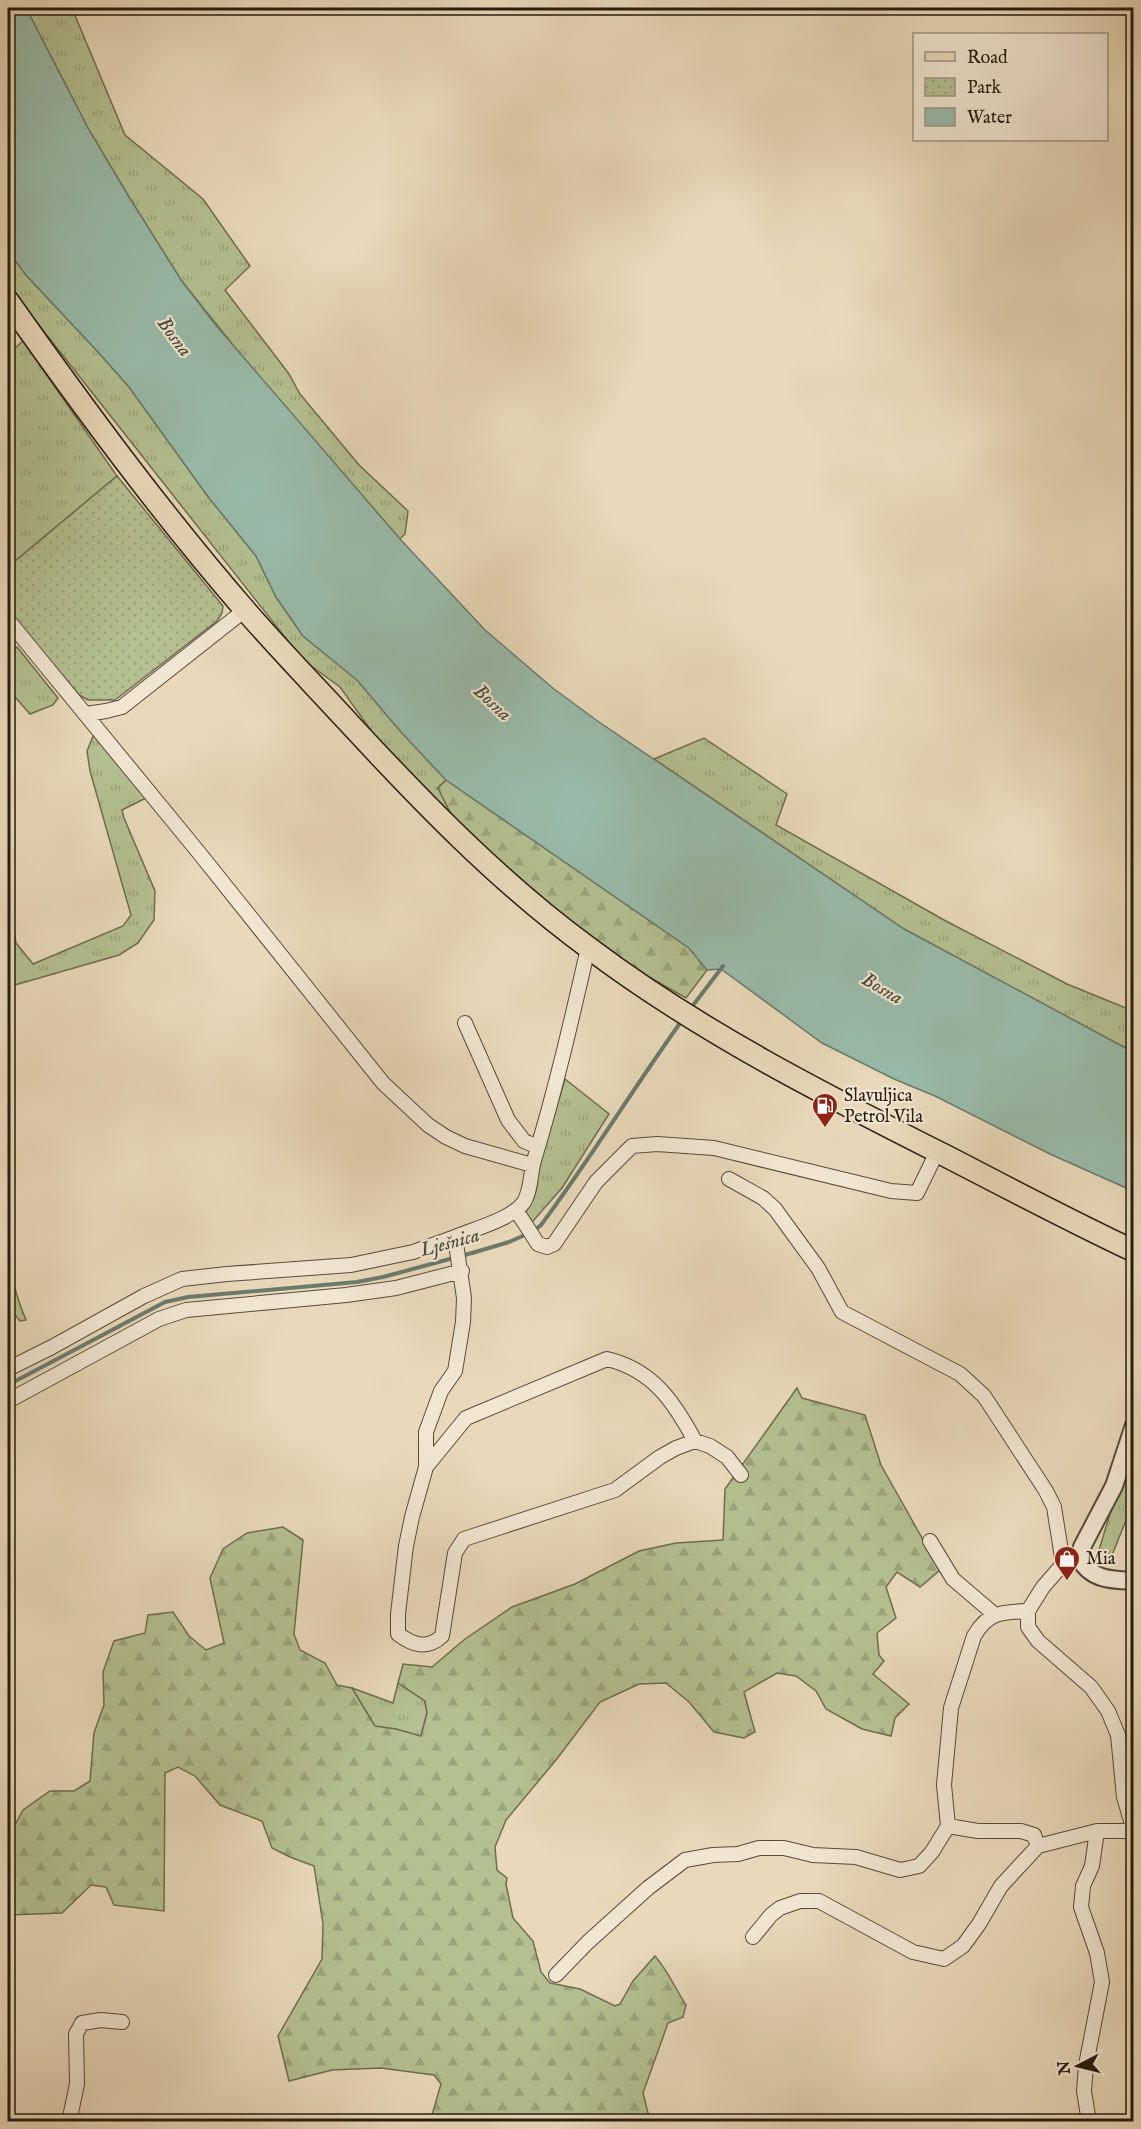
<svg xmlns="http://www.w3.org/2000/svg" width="1141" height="2129" font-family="'IM FELL English',serif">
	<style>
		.grass { fill: url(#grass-tufts); stroke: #6d6e50; stroke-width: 1.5 }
		.forest { fill: url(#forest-firs); stroke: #6d6e50; stroke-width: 1.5 }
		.park { fill: url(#park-dots); stroke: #6d6e50; stroke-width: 1.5 }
		.water { fill: #9ba; stroke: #6b7b6c; stroke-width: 1.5 }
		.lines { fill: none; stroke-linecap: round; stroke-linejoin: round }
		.stream { stroke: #6b7b6c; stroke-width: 4 }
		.minor-casing { stroke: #574b3a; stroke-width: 16 }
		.tertiary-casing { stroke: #574b3a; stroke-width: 20 }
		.primary-casing { stroke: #261c0f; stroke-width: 24 }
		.minor { stroke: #f1e6d2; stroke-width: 14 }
		.tertiary { stroke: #f1e6d2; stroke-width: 16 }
		.primary { stroke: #e9d9ba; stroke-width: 21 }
		.labels { text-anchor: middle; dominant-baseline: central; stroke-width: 4.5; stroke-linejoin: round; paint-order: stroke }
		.poi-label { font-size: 18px; fill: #261c0f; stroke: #f1e6d2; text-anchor: start }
		.water-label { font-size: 20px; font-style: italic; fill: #484c3e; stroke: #f1e6d2 }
	</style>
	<defs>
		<pattern id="grass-tufts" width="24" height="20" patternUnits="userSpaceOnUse" patternTransform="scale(1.5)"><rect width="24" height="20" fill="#b4c091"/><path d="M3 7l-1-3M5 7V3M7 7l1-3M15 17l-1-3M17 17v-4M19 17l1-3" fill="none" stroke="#9ba47c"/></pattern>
		<pattern id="forest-firs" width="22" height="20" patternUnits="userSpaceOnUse" patternTransform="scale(1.5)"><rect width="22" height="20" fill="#b4c091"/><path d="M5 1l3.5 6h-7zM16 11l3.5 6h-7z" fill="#9ba47c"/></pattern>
		<pattern id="park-dots" width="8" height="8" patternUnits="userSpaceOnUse" patternTransform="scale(1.5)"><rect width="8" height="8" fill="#b4c091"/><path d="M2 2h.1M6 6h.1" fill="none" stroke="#9ba47c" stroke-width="1.8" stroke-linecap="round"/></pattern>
	</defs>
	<rect width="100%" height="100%" fill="#e9d9ba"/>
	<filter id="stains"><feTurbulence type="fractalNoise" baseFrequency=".00333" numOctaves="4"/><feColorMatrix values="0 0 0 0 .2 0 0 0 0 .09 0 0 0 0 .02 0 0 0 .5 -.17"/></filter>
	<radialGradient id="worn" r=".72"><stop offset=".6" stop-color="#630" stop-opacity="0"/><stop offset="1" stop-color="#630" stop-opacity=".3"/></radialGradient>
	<path class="grass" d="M26,8H59L74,13L125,135L203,199L250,266L225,290L289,374L300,394L359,465L408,511L405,534L400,539L253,370L181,280L129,197L89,130Z
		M8,251L26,275L99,353L129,387L209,498L256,556L276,597L303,636L357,680L401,732L446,780L438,788L454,820L375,736L340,687L303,660L27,310L8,283Z
		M23,341L117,476L8,567V354Z
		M17,647L58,698L53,705L30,714L8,689V655Z
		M94,734L146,798L122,810L124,818L155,891L154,920L138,943L119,955L8,987V893L16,943L33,964L123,926L131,915L90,771L87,751Z
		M704,738L787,794L776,825L944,920L1067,984L1133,1011V1052L904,929L654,759Z
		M565,1079L609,1114L562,1188L532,1222L526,1213L528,1204Z
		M8,1243C9,1271 15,1294 26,1320L20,1321L9,1307L8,1301Z
		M1133,1438V1503L1112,1555L1099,1550Z
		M398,1683L425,1701L427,1712L421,1737L396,1729L375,1727L352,1688L393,1703Z"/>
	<path class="forest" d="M446,780L689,948L707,970L686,998L642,973L573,925L454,820L438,788Z
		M797,1388L802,1398L865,1415L881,1465L940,1570L920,1587L897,1572L886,1587L896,1618L877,1633L879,1655L884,1661L873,1674L909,1704L895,1718L891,1736L862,1729L826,1709L816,1691L796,1676L777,1673L744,1692L755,1732L744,1738L714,1732L689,1702L666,1683L639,1684L600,1702L556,1760L506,1820L495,1847L497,1870L507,1878L506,1884L513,1918L533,1941L541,1972L550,1983L580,1989L615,2006L620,2004L633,1981L655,1956C668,1971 675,1988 686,2005L683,2017L668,2023L643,2093L650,2121H437L432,2115L441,2084L434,2075L381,2068L332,2070L289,2081L278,2036L322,1959L323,1924L314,1866L290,1857L272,1848L262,1821L220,1805L195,1776L178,1767L165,1773L164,1911L114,1905L106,1887L91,1885L62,1913L8,1915V1838L23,1810L50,1791H74L90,1781L94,1733L104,1705L103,1672L114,1641L145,1633L148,1615L173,1612L189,1636L206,1650L224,1643L210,1578L223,1549L247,1533L283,1527L303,1540L294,1634L300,1650L325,1663L337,1685L352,1688L375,1726L396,1729L421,1736L427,1713L425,1701L398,1683L403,1664L432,1667L465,1639L512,1607L575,1584L639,1551L676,1543L723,1540L725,1489Z"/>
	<path class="park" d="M117,476L223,606L222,613L217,621L115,700H88L79,695L8,611V567Z"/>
	<path class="water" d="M8,8H26L89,130L129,197L181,280L214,323L400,539L485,630L554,689L599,722L904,929L1133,1052V1191L1050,1154L935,1096L894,1079L822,1043L721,969L707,970L689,948L446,780L401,732L357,680L303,636L276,597L256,556L209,498L129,387L99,353L26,275L8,251Z"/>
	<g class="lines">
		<path class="stream" d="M691,1008L723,966
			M534,1231L541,1225C591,1158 634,1087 683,1019
			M8,1385L165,1302L188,1297L357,1282L383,1277L472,1253L509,1242L527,1234"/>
		<defs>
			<path id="minor" d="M8,620L200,854L383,1083L428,1125L446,1137L465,1146L532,1165
				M86,714L106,711L122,707L245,610
				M588,948C572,1018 556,1088 535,1157C530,1171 532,1189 524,1202C512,1219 474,1229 455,1237L464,1298L463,1322L455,1371L441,1391L426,1432V1467L412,1517L406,1546L398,1614V1634C413,1645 427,1650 442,1636L455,1553L464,1539L615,1490L660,1457L676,1448L695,1441L710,1446L727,1457L741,1475
				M465,1023L508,1120L524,1141L538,1147
				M729,1179L763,1198L775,1209L818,1268L842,1312L960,1374L984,1396L1046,1491L1054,1507L1063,1564
				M516,1210L538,1244L547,1247L554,1244L596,1182L632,1146L657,1144L714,1148L891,1191L917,1193L937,1152
				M8,1369L52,1347L144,1296L182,1279L227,1274L351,1265L413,1252L455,1237
				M8,1401L159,1319L186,1310L346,1295L396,1288L462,1271
				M426,1467L466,1418L607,1359C653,1370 674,1402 695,1441
				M930,1541L953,1579L994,1614
				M1072,1561L1063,1564L1043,1587L1028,1611V1627L1038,1641L1091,1687L1108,1711L1118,1735L1124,1797L1134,1831
				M948,1826L978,1831H1021L1034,1835L1038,1846L1097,1831H1133
				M753,1937L771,1915L780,1908L800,1901H819L913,1952L944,1959L963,1946L979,1924L1001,1886L1038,1846
				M556,1975L588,1942L648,1888L685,1860L713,1855L738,1854L759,1848H784L813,1855L856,1857L900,1870L919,1866L932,1852L948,1826L944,1785L951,1708L974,1636C988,1612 1002,1612 1028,1611
				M69,2122L77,2084L76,2034L82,2023L101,2020L122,2022
				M1089,2122L1084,2091L1086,2065L1102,1982L1097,1953L1081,1907L1083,1886L1092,1866L1097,1831"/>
			<path id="tertiary" d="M1134,1425L1114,1486L1082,1547L1080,1559C1091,1580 1112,1580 1134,1581"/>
			<path id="primary" d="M8,301C83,407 161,513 246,611C279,649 314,685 348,722C422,802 500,883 589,948C699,1031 823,1094 946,1156C1008,1188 1070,1221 1134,1251"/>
		</defs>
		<use href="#minor" class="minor-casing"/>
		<use href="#tertiary" class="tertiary-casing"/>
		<use href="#primary" class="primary-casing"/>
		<use href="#minor" class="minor"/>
		<use href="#tertiary" class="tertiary"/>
		<use href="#primary" class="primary"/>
	</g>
	<defs>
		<symbol id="fuel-pin" viewBox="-11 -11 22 30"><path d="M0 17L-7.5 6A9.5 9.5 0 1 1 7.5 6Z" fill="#8f2418" stroke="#f1e6d2"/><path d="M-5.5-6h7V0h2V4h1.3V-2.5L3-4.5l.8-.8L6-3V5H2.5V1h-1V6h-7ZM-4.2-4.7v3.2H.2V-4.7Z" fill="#fff"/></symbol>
		<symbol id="shop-pin" viewBox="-11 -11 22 30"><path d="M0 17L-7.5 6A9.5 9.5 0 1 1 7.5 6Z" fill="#8f2418" stroke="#f1e6d2"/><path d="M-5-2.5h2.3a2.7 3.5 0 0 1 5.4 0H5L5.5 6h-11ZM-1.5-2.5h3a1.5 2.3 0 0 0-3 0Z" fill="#fff"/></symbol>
	</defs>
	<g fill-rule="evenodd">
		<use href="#fuel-pin" x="810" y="1091" width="30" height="40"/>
		<use href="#shop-pin" x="1052" y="1544" width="30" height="40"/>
	</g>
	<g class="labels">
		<g class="poi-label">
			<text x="844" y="1096">Slavuljica<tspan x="844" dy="21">Petrol Vila</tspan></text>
			<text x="1086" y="1559">Mia</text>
		</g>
		<g class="water-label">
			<text transform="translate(174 337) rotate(53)">Bosna</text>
			<text transform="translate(492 703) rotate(43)">Bosna</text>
			<text transform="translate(882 989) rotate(30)">Bosna</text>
			<text transform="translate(450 1243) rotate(-15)">Lješnica</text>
		</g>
	</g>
	<rect width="1141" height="2129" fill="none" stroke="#e9d9ba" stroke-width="30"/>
	<rect x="9" y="9" width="1123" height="2111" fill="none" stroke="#261c0f" stroke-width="3"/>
	<rect x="15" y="15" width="1111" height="2099" fill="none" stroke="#261c0f" stroke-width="1.5"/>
	<rect x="913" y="33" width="195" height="108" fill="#f1e6d2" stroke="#a09584" stroke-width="1.5"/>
	<rect x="925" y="52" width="30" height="9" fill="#e9d9ba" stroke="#a09584" stroke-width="1.5"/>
	<text x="967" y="63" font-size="18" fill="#261c0f">Road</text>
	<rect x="925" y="78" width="30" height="18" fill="url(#park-dots)" stroke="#a09584" stroke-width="1.5"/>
	<text x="967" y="93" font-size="18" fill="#261c0f">Park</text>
	<rect x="925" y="108" width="30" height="18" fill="#99bbaa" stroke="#a09584" stroke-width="1.5"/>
	<text x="967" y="123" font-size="18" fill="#261c0f">Water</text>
	<g transform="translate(1078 2066) rotate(263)" stroke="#f1e6d2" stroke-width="4.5" paint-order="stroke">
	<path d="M0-4.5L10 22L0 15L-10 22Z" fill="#261c0f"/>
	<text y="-9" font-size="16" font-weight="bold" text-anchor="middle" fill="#261c0f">N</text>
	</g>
	<rect width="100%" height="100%" filter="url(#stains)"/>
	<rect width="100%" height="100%" fill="url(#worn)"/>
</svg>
